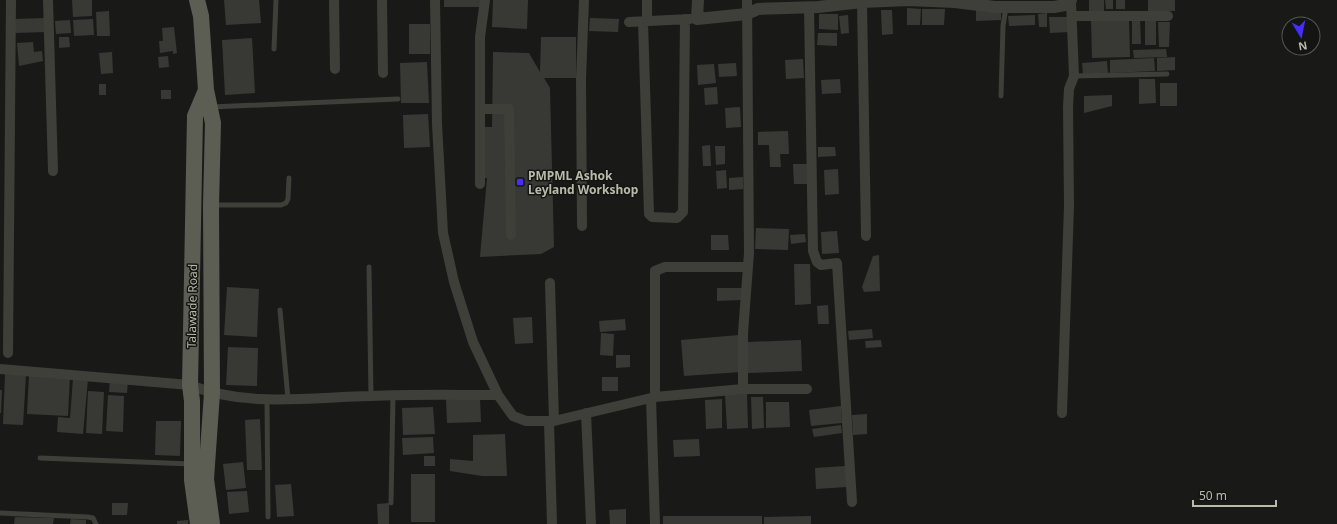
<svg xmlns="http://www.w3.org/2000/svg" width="1337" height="524" font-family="'Noto Sans',sans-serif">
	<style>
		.building { fill: #383935 }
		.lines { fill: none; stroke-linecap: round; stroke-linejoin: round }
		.service { stroke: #3d3f38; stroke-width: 5 }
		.minor { stroke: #3d3f38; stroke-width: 10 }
		.tertiary { stroke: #3d3f38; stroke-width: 12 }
		.primary { stroke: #5c5e54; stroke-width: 16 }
		.poi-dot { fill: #452efc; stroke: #141513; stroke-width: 1.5 }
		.labels { text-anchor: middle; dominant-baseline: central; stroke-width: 3; stroke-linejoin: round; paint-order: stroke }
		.poi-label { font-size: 12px; font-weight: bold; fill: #b8bba9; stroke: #141513; text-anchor: start }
		.street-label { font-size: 12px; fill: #b8bba9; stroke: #141513 }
	</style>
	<rect width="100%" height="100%" fill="#191a18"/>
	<path class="building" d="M72,0H92V16L73,17Z
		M224,0H259L261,23L226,25Z
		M444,0H480V7H444Z
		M493,0H528L527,29L492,27Z
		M1089,0H1104V11L1089,12Z
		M1105,0H1113V9H1106Z
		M1116,0H1125V9H1116Z
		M1148,0H1175V11H1148Z
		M907,8L921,9L920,25H907Z
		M1001,8V20L976,21V9Z
		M922,9H945L944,25H922Z
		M881,10H892L893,34L882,35Z
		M109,11L110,36H97L96,12Z
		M1047,13V27H1039L1038,14Z
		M819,14H838V30L819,29Z
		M848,15L849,33L841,34L839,16Z
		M1035,15V25L1009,26L1008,16Z
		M1049,17H1069V32L1050,33Z
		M46,18L47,32L14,33L13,19Z
		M590,18L619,19L618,32L589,31Z
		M1132,18H1140L1141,44H1132Z
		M93,19L94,35L74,36L73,20Z
		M1129,19L1130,57L1092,58L1091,20Z
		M70,20L71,33L56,34L55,21Z
		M1145,20H1156V45H1145Z
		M1158,22H1170L1169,47H1159Z
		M409,24H430V54H409Z
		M174,27L177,53L173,54V51L160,53L159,41H163L162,28Z
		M818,33H837V46L817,45Z
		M59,37H69L70,47L59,48Z
		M541,37H576V78H544L550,88L554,247L541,254L480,257L487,178H485L483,127H492L493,52L529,53L540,72Z
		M252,38L255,93L225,95L222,40Z
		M33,42L34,52L42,51L43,61L19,66L17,43Z
		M1166,49L1167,57L1134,58L1133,50Z
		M112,52L113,73L101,74L99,53Z
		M168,56L169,67L159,68L158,57Z
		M1175,57V70L1157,71V58Z
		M1154,58L1155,71L1110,73V60Z
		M803,59L804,78L786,79L785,60Z
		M1107,61L1108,73L1083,74L1082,63Z
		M427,62L429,103H401L400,63Z
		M736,63L737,76L719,77L718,64Z
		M714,64L716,83L698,85L697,65Z
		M840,79L841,93L822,94L821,80Z
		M1139,79H1155L1156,103L1139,104Z
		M1160,83H1177V106H1160Z
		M99,84H106V95H99Z
		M717,87L718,104L705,105L704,88Z
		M161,90H171V99H161Z
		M1112,95V106L1084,113V96Z
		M740,107L741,127L726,128L725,108Z
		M428,114L430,147L404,148L403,115Z
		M788,131L789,154H780L781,167H770L769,145H758V132Z
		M710,145L711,166H703L702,146Z
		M715,146H725V164L716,165Z
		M818,147H835L836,156L818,157Z
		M793,164H807L808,184H794Z
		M838,169L839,194L825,195L824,170Z
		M726,170L727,188L717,189L716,171Z
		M743,177V189L729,190V178Z
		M756,228L789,229L788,250L755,249Z
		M837,231L839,253L822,254L821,232Z
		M805,234L806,242L791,244L790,235Z
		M711,235H728L729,250H711Z
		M879,255L880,291L864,292L862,287L873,256Z
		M794,264H810L811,304L795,305Z
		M227,287L259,289L257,337L224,335Z
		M717,288H743L742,300L717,301Z
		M828,305L829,324H818L817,306Z
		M532,317L533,343L515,344L513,318Z
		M625,319L626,330L600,332L599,321Z
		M872,329L873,338L849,340L848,331Z
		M601,333L614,334L613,356L600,355Z
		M739,335L741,372L684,376L681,340Z
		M801,340L802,371L748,373L747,342Z
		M881,340L882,347L866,348L865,341Z
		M228,347L258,348L257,386L226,385Z
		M616,355H630V367L616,368Z
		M5,374L26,375L23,425L3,424Z
		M29,374L70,376L68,416L27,414Z
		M602,377H618V391H602Z
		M73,378L88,379L83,434L57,432L58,417L70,418Z
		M110,380H128L127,393L109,392Z
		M0,390H2L1,413H0Z
		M88,391L104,392L102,434L86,433Z
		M747,393L748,428L727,429L725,394Z
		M108,395L124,396L123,432L106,431Z
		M751,397H763L764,428L752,429Z
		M480,398L481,422L447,423L446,399Z
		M722,399V428L706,429L705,400Z
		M766,402H789L790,427L766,428Z
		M841,406L842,423L811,426L809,410Z
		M433,407L435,434L403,435L402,408Z
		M867,414V434L853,435L852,415Z
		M260,419L262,470H247L245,420Z
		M156,421H181L180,456L155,455Z
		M841,425L842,433L814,437L812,429Z
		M505,434L507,476H482L450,471V459L473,461V435Z
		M433,437L434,453L403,455L402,438Z
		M699,439L700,456L674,457L673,440Z
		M424,456H435V466H424Z
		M243,462L246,488L226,490L223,464Z
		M845,466L847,487L816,489L815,468Z
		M411,474H435V522H411Z
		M291,484L294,516L277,517L275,485Z
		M247,491L249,512L229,514L227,492Z
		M112,503H128L127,515H112Z
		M389,503V524H378L377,504Z
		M626,509V524H610L609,510Z
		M663,516H762V524H663Z
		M811,516V524H764V517Z
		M15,517L54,518L53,524H14Z
		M71,519L86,520V524H70Z
		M188,520V524H177V521Z"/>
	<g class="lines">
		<path class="service" d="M274,49L276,0
			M1074,76L1167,74
			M1001,96L1003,26L1006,7
			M211,107L398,99
			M213,205H281L286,203L288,199L289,178
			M369,267L371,396
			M280,310L288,399
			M267,400L268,517
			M40,458L191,464
			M391,503L393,395
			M0,513L88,517L93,518L96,524"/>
		<path class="minor" d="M48,0L53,171
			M334,0L335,69
			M382,0L383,73
			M435,0L437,124L443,233L454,282L473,342L498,395
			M862,2L866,236
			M809,7L813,251L817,262L821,265L837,263L852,502
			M1072,16H1168
			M647,21V0
			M629,22L690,19
			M643,22L649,214L652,217L677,218L683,212L685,19
			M480,109H509L511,235
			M480,184V37L485,0
			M582,226L581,79L584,0
			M550,283L554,421
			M8,353L11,0
			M0,369L190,385C246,408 311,397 371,396C413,394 456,395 498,395L513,416L526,421H554L655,397L743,389H807
			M743,389V333L749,253L747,0
			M655,397V271L665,267H748
			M651,398L655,524
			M586,413L591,524
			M1062,413L1069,206L1068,107L1069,89L1074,76L1071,2
			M549,422L552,524"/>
		<path class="tertiary" d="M698,0L697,19L747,14L758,9L818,7L862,2L908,0L955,2L995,7H1054L1065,5L1071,0"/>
		<path class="primary" d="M197,0L201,16L206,90L213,123L211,205L212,393L206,479L212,524
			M198,524L192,480V401L190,385L195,116L206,90"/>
	</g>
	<rect class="poi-dot" x="516" y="178" width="8" height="8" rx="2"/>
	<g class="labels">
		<g class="poi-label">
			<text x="528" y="175">PMPML Ashok<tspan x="528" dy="14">Leyland Workshop</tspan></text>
		</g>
		<g class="street-label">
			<text transform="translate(192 306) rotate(-89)">Talawade Road</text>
		</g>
	</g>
	<g transform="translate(1301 36) rotate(170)"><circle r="19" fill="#141513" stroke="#56574f"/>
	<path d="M0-3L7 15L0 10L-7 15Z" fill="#452efc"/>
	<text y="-6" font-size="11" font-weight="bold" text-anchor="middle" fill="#b8bba9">N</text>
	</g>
	<path d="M1193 500v6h83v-6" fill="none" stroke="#b8bba9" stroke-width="2"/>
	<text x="1199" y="500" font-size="12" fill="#b8bba9" stroke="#141513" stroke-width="3" paint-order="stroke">50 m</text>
</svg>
